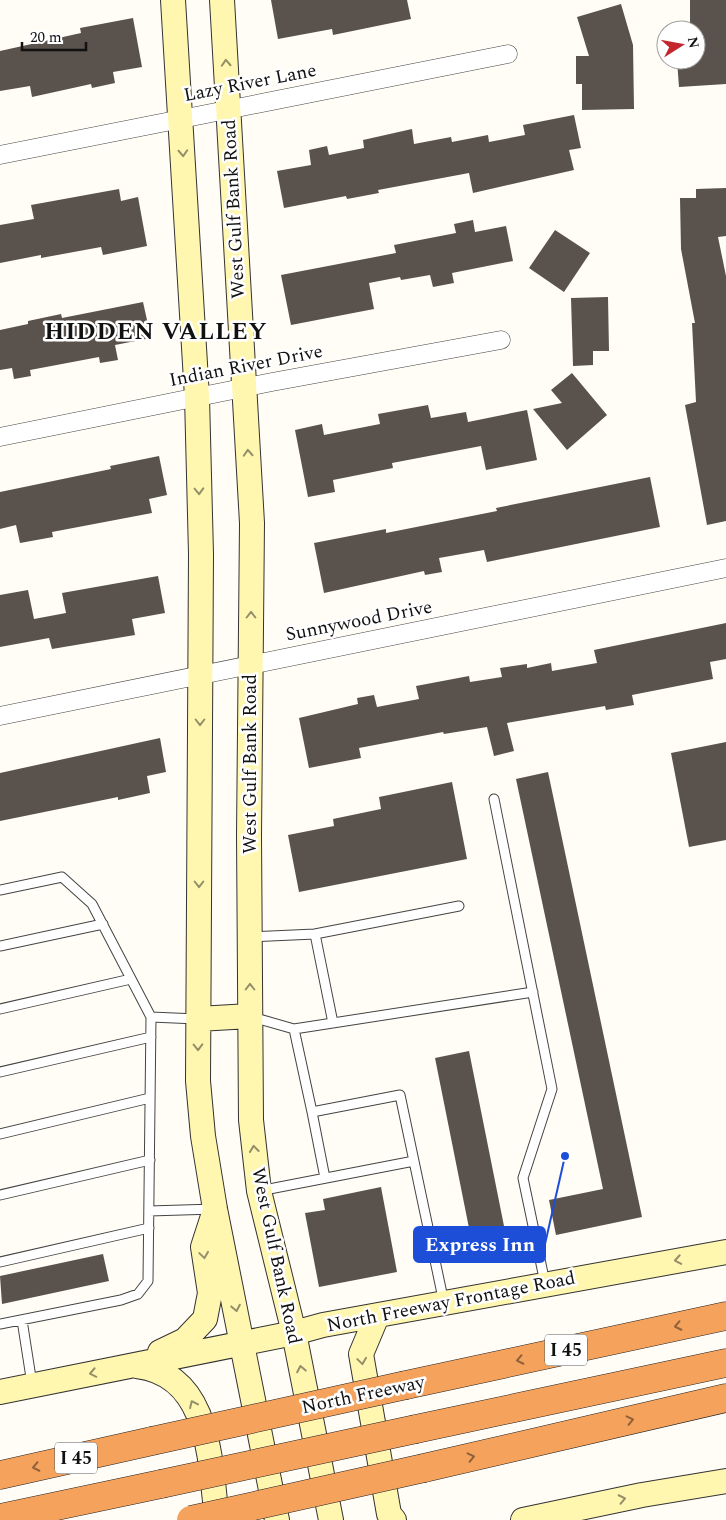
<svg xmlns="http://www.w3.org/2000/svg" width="726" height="1520" font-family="Spectral,serif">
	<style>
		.building { fill: #5a524d }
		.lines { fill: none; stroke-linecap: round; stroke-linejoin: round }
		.service-casing { stroke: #444; stroke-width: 11 }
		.minor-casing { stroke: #444; stroke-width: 19 }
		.secondary-casing { stroke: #333; stroke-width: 26 }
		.motorway-casing { stroke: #222; stroke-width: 29 }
		.service { stroke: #fff; stroke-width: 9 }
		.minor { stroke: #fff; stroke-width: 18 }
		.secondary { stroke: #fff6b0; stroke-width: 24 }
		.motorway { stroke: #f5a25d; stroke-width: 28 }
		.motorway-bridge-casing { stroke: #222; stroke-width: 29; stroke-linecap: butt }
		.motorway-bridge { stroke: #f5a25d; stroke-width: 28 }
		.oneway { stroke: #948f68 }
		.oneway2 { stroke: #8e613b }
		.labels { text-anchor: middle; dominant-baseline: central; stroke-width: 5; stroke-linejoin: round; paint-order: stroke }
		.shield { fill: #fff; stroke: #585858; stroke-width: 1 }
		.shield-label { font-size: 18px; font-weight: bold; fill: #111 }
		.street-label { font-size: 19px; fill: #111; stroke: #fff }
		.district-label { font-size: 24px; font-weight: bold; letter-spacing: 1px; fill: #111; stroke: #fff }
		.leader { fill: none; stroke: #1d4ed8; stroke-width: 2 }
		.callout-dot { fill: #1d4ed8; stroke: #fff; stroke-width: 2 }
		.callout { fill: #1d4ed8; stroke: #1d4ed8; stroke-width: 2 }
		.callout-label { font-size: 20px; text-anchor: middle; font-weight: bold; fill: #fff }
	</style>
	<rect width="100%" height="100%" fill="#fffdf5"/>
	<path class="building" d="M271,0H407L411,19L333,35L332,29L278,39Z
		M690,0H726V84L679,87L677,60H696V30H690Z
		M621,4L633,45L634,109L582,110V84H576V56H589L577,17Z
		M133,18L142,67L113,72L115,83L92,88L91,84L32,97L30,86L0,91V51L81,33L80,28Z
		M574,115L581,148L569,150L574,170L473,193L469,173L378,190L379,193L347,199L346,196L284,208L277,171L311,165L309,150L327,146L329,155L364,148L363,140L412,129L414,144L451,137L452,142L488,135L489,142L525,135L523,125Z
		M726,188V236L718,237L726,276V521L707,525L685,405L696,402L692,323H695L681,249L680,198H696V189Z
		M119,189L121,201L138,197L147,246L103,255L101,247L41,258V255L0,263V225L34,219L31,205Z
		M473,220L475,232L506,226L513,261L452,273L454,283L433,287L430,275L401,280L400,277L369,283L374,309L291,325L281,275L396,253L394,245L456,233L454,224Z
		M555,230L590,253L564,292L529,268Z
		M608,297L609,351H593V365L573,366L571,298Z
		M143,302L151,338L115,345L118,360L100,363L99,357L30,370L31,376L14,379L12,368L0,370V330L28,324V321L61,314L62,318Z
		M572,373L607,415L567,450L533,409L562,403L551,390Z
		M428,405L431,418L466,412L468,422L527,410L537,460L486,470L481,446L392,463L393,468L333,480L335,492L308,497L295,430L322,424L324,435L380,424L378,414Z
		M159,456L167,495L149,499L152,513L52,532L53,537L20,543L16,525L0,529V492L111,469L110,466Z
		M650,477L660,527L487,562L484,550L439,558L442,572L425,575L424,571L324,593L314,543L386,529V533L497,511L496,508Z
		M158,576L165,613L132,619L135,635L52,649L49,638L0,647V595L28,590L34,619L66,613L62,593Z
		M726,623V659L710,662L713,679L632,695L634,705L606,710L605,706L507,723L514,751L494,756L487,727L444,734L443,732L359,748L361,758L309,768L299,718L358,704L357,698L374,695L377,707L419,699L416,686L469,676L470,682L502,677L500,668L527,664V668L551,663L552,671L597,663L594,650Z
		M160,738L166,772L147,776L150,793L118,800V797L0,821V773Z
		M726,742V840L689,847L671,753Z
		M548,772L642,1217L556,1235L549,1200L603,1189L516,779Z
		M452,782L467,859L299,892L288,835L334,826L333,819L381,809L379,797Z
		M469,1051L508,1246L474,1253L435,1058Z
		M381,1187L397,1272L319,1287L305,1213L325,1210L323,1199Z
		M103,1254L109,1281L2,1304L0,1276Z"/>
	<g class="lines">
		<defs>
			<path id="service" d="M494,799L552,1089L523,1178L545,1283
				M0,890L62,877L92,904L151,1017L197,1019
				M315,934L333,1023
				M250,937L315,934L459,906
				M0,946L103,924
				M0,1009L131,979
				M252,1017L294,1029L533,992
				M294,1029L312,1112
				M0,1072L151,1037
				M0,1134L150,1098
				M325,1178L312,1112L400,1095L444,1303
				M259,1191L414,1161
				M0,1195L150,1160
				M149,1211L215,1209
				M0,1262L149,1228
				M22,1320L32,1384
				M0,1324L121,1300L138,1294L148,1281L151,1017"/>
			<path id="minor" d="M0,155L508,54
				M0,437L272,382L501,340
				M0,716L726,568"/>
			<path id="secondary" d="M173,0L197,397L201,554L198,1081L203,1136L215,1209L277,1520
				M222,0L252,523L249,835L251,1120L259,1191L294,1333L331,1520
				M198,1019L250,1016
				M377,1316L361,1354L389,1514L394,1520
				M160,1352L185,1340L205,1319L210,1293L203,1247L215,1210
				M137,1366C211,1375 210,1462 217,1520
				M0,1392L294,1333L323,1325L726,1252
				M523,1520L642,1495L726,1481"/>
			<path id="motorway" d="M406,1385L726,1316
				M416,1429L726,1363
				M424,1468L726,1398
				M0,1475L152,1441
				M0,1518L161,1484"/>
		</defs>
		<use href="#service" class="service-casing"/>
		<use href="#minor" class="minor-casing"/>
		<use href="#secondary" class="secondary-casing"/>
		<use href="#motorway" class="motorway-casing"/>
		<use href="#service" class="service"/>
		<use href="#minor" class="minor"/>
		<use href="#secondary" class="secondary"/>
		<use href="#motorway" class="motorway"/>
		<defs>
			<path id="motorway-bridge" d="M152,1441L406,1385
				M161,1484L416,1429
				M191,1520L424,1468"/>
		</defs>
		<use href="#motorway-bridge" class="motorway-bridge-casing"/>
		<use href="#motorway-bridge" class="motorway-bridge"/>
	</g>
	<defs><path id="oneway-chevron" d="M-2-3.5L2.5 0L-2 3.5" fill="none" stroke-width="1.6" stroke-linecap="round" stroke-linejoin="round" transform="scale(1.25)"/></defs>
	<g class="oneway">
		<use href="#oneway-chevron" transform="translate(226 63) rotate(-93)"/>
		<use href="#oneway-chevron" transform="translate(183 153) rotate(87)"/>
		<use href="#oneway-chevron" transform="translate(248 453) rotate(-93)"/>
		<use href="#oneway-chevron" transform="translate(199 491) rotate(88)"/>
		<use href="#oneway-chevron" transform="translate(251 615) rotate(-90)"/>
		<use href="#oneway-chevron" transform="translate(200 722) rotate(90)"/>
		<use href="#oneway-chevron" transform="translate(199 884) rotate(90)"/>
		<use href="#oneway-chevron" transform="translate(250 987) rotate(-90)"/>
		<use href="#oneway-chevron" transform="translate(198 1047) rotate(89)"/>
		<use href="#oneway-chevron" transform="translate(254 1149) rotate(-96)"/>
		<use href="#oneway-chevron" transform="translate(204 1255) rotate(82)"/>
		<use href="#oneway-chevron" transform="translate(678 1260) rotate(170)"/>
		<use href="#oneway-chevron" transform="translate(236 1308) rotate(79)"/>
		<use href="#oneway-chevron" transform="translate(362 1361) rotate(82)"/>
		<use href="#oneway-chevron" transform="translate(301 1369) rotate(-101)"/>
		<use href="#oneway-chevron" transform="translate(93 1373) rotate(169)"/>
		<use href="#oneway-chevron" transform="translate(193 1404) rotate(-115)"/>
		<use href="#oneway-chevron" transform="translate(622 1499) rotate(-12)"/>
	</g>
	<g class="oneway2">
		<use href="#oneway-chevron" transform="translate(678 1326) rotate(168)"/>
		<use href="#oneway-chevron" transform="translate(520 1360) rotate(168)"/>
		<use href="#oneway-chevron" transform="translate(630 1420) rotate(-13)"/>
		<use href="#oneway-chevron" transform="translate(471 1457) rotate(-13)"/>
		<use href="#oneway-chevron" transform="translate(36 1467) rotate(168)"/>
	</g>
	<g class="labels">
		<g class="shield">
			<rect x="545" y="1334.5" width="42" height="31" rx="4"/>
			<rect x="55" y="1442.5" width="42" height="31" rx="4"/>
		</g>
		<g class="shield-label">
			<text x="566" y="1350">I 45</text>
			<text x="76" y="1458">I 45</text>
		</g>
		<g class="street-label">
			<text transform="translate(250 83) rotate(-11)">Lazy River Lane</text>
			<text transform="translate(234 209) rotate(-93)">West Gulf Bank Road</text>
			<text transform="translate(246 366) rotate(-11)">Indian River Drive</text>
			<text transform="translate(359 621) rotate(-11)">Sunnywood Drive</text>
			<text transform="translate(250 764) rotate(-90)">West Gulf Bank Road</text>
			<text transform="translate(276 1256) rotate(78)">West Gulf Bank Road</text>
			<text transform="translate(451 1302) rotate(-11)">North Freeway Frontage Road</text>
			<text transform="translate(363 1395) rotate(-12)">North Freeway</text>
		</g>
		<g class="district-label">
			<text x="156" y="332">HIDDEN VALLEY</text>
		</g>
	</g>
	<path class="leader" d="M565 1156L545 1244"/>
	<circle class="callout-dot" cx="565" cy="1156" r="5"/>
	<rect class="callout" x="414" y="1227" width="131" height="35" rx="5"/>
	<g class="callout-label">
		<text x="480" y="1251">Express Inn</text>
	</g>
	<g transform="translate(681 45) rotate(79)"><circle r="24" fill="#ffffff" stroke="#a0a0a0"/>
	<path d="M0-4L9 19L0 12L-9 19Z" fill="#c4262e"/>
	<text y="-8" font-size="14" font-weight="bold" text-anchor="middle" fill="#111111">N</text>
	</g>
	<path d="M22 42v8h64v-8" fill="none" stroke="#111111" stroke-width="2.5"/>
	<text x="30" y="42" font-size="15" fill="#111111" stroke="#ffffff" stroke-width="4" paint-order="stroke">20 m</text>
</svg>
